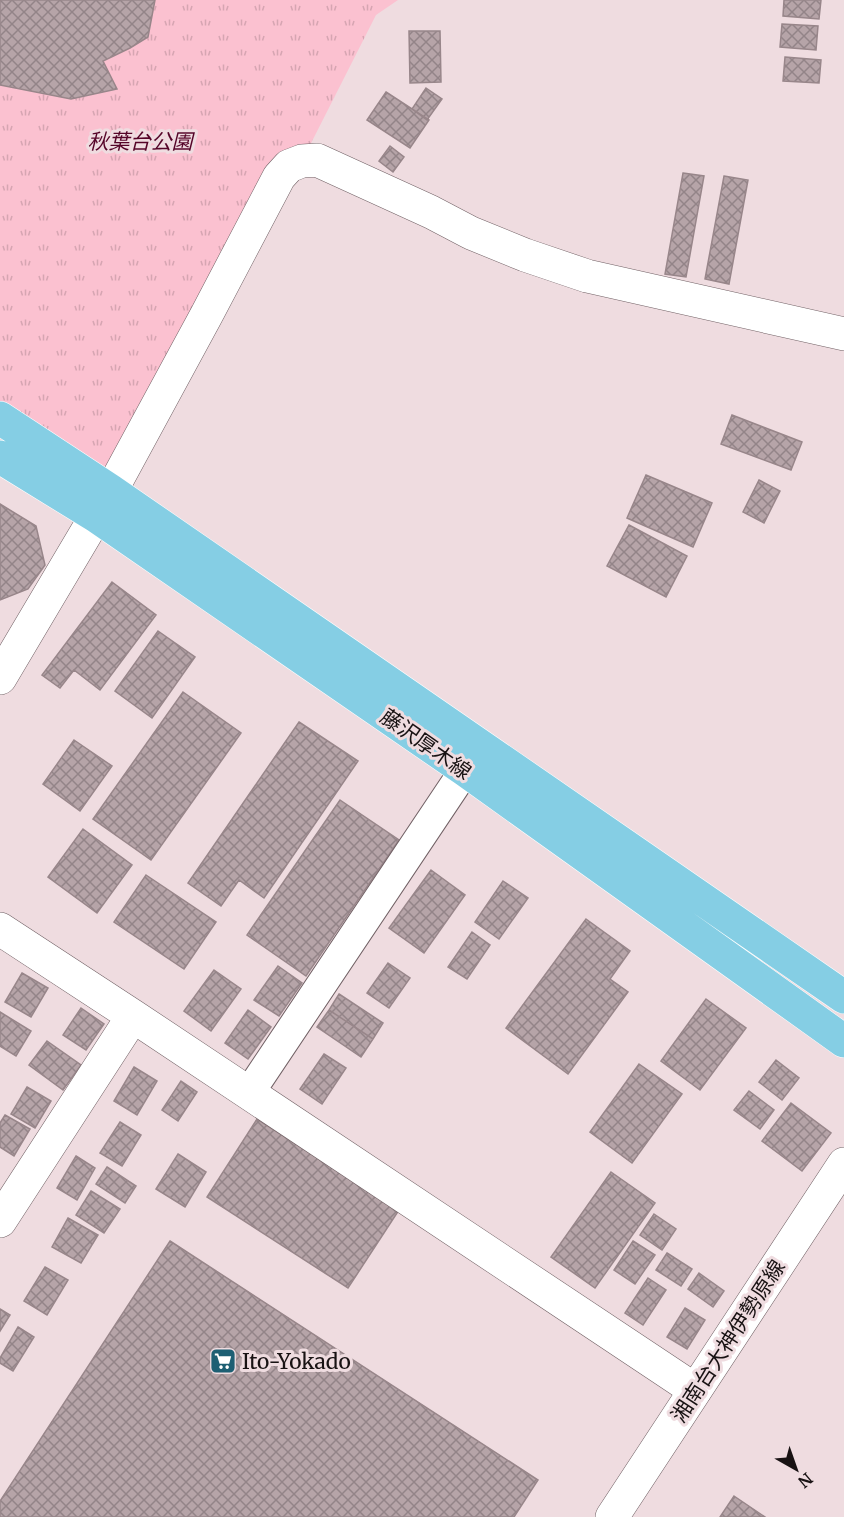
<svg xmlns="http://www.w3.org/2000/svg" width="844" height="1517" font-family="Merriweather,'Noto Sans JP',serif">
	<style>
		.grass { fill: url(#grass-tufts) }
		.building { fill: url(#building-cross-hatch); stroke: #98868a; stroke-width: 1.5 }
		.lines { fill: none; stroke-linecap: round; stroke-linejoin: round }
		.minor-casing { stroke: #716165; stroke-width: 32 }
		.tertiary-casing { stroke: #716165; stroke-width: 34 }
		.secondary-casing { stroke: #716165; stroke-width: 34 }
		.primary-casing { stroke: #fff; stroke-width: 34 }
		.minor { stroke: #fff; stroke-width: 30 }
		.tertiary { stroke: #fff; stroke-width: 33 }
		.secondary { stroke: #fff; stroke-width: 33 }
		.primary { stroke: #85cee4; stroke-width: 33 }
		.labels { text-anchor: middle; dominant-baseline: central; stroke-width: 6; stroke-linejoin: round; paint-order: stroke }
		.park-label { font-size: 21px; font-style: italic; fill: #550428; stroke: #efdce0 }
		.street-label { font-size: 21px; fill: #181213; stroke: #efdce0 }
		.poi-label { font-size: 21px; fill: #181213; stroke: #efdce0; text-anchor: start }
	</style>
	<defs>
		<pattern id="grass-tufts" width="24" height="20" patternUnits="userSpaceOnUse" patternTransform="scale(1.5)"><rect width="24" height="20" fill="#fbc1d0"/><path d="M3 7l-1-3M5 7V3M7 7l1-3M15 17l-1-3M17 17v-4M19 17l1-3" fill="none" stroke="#d6a5b2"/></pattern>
		<pattern id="building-cross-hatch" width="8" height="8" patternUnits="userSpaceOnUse" patternTransform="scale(1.5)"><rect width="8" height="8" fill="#b6a4a8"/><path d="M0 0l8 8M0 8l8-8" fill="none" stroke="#938488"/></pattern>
	</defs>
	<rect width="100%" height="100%" fill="#efdce0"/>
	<path class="grass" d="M0,0H398L376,15L302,161L111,491L0,418Z"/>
	<path class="building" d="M0,0H155L148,37L130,48L103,61L117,89L71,99L0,85Z
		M784,0H821L819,19L783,16Z
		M782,24L818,26L816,50L780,47Z
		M409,31H440L441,82L410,83Z
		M785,57L821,60L819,83L783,81Z
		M426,88L442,99L427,120L412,109Z
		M386,92L429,120L410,148L367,120Z
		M390,146L404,157L393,172L379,161Z
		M683,173L704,176L686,277L665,274Z
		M724,176L748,180L729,284L705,279Z
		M732,415L802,442L791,470L721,444Z
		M646,475L712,503L693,547L627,518Z
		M759,480L780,491L764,523L743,512Z
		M0,504L36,526L45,565L28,589L0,600Z
		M629,525L687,556L666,597L607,566Z
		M112,582L156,615L100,690L74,670L60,688L42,675Z
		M158,631L195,657L152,718L115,691Z
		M183,692L241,733L151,860L93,819Z
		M299,722L358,761L264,898L239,880L221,906L188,883Z
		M74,740L112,766L80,811L43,784Z
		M340,800L399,840L306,976L247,935Z
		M83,829L132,865L97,913L48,877Z
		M431,870L465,895L424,953L389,928Z
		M146,875L216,922L184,969L114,922Z
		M503,881L528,898L499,939L475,922Z
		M586,919L630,951L610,979L628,992L568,1074L506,1028Z
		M472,932L490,945L467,979L448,967Z
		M388,963L410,978L389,1008L367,993Z
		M278,966L302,983L279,1016L254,1000Z
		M214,970L241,989L211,1031L184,1011Z
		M22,973L48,988L31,1017L5,1002Z
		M339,994L383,1023L373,1039L329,1010Z
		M706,999L746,1028L700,1090L661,1061Z
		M81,1008L104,1024L86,1050L63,1035Z
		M248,1010L271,1027L248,1059L225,1043Z
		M329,1010L373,1039L361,1057L317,1027Z
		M0,1012L31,1031L16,1056L0,1046Z
		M47,1041L81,1065L63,1090L29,1065Z
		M324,1054L346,1068L322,1104L300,1089Z
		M776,1060L799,1078L782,1100L759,1082Z
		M639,1064L682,1094L632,1163L590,1132Z
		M134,1067L157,1081L137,1115L114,1101Z
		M181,1081L197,1092L178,1121L162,1110Z
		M27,1087L51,1101L35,1128L11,1114Z
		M749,1091L774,1110L760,1129L734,1110Z
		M791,1103L831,1133L802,1171L762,1141Z
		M5,1115L30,1129L14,1156L0,1147V1123Z
		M257,1119L399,1210L348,1288L207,1197Z
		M120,1122L141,1135L122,1166L100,1153Z
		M178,1154L206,1172L185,1207L156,1189Z
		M76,1156L95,1168L77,1200L57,1188Z
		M107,1167L136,1186L125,1203L96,1184Z
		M611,1172L655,1203L595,1288L551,1257Z
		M91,1191L120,1209L104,1233L76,1215Z
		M654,1214L676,1229L662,1250L640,1235Z
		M68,1218L98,1235L81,1263L52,1247Z
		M170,1241L538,1480L514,1517H0V1501Z
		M633,1241L655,1255L635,1284L614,1270Z
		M667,1253L692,1269L681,1286L656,1270Z
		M45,1267L68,1280L47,1315L24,1301Z
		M699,1273L724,1291L713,1307L688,1289Z
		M648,1278L666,1290L643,1325L625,1313Z
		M685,1308L705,1320L687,1349L667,1337Z
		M0,1309L10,1315L0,1331Z
		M18,1327L34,1337L13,1371L0,1363V1358Z
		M734,1496L765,1517H720Z"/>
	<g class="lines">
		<defs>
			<path id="minor" d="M249,1093L465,770"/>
			<path id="tertiary" d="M0,678L111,491L207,314L279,177L289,166L302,161L317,160L431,212L471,233L525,255L587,276L844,334
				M0,929L133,1016L695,1390
				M0,1221L133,1016"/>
			<path id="secondary" d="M612,1517L844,1164"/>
			<path id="primary" d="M0,418L111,491L844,997
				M0,457L96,516L465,770L844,1041"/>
		</defs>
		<use href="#minor" class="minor-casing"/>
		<use href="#tertiary" class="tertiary-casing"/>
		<use href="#secondary" class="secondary-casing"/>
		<use href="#primary" class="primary-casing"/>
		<use href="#minor" class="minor"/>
		<use href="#tertiary" class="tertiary"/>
		<use href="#secondary" class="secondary"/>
		<use href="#primary" class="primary"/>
	</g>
	<defs>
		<symbol id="supermarket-square" viewBox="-11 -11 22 22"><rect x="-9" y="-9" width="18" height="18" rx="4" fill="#1d5f73" stroke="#efdce0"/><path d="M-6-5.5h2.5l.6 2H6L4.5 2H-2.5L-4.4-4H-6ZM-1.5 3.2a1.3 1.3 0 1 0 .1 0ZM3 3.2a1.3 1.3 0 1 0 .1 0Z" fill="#fff"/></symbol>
	</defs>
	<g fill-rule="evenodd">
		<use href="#supermarket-square" x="208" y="1346" width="30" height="30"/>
	</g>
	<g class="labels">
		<g class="park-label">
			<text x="140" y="141">秋葉台公園</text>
		</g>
		<g class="street-label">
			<text transform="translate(426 744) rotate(35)">藤沢厚木線</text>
			<text transform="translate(728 1341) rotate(-57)">湘南台大神伊勢原線</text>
		</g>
		<g class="poi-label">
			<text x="242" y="1361">Ito-Yokado</text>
		</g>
	</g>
	<g transform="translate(796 1469) rotate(140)" stroke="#efdce0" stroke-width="4.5" paint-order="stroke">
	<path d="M0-4.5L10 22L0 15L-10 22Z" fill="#181213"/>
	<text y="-9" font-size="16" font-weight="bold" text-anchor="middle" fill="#181213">N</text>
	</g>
</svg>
